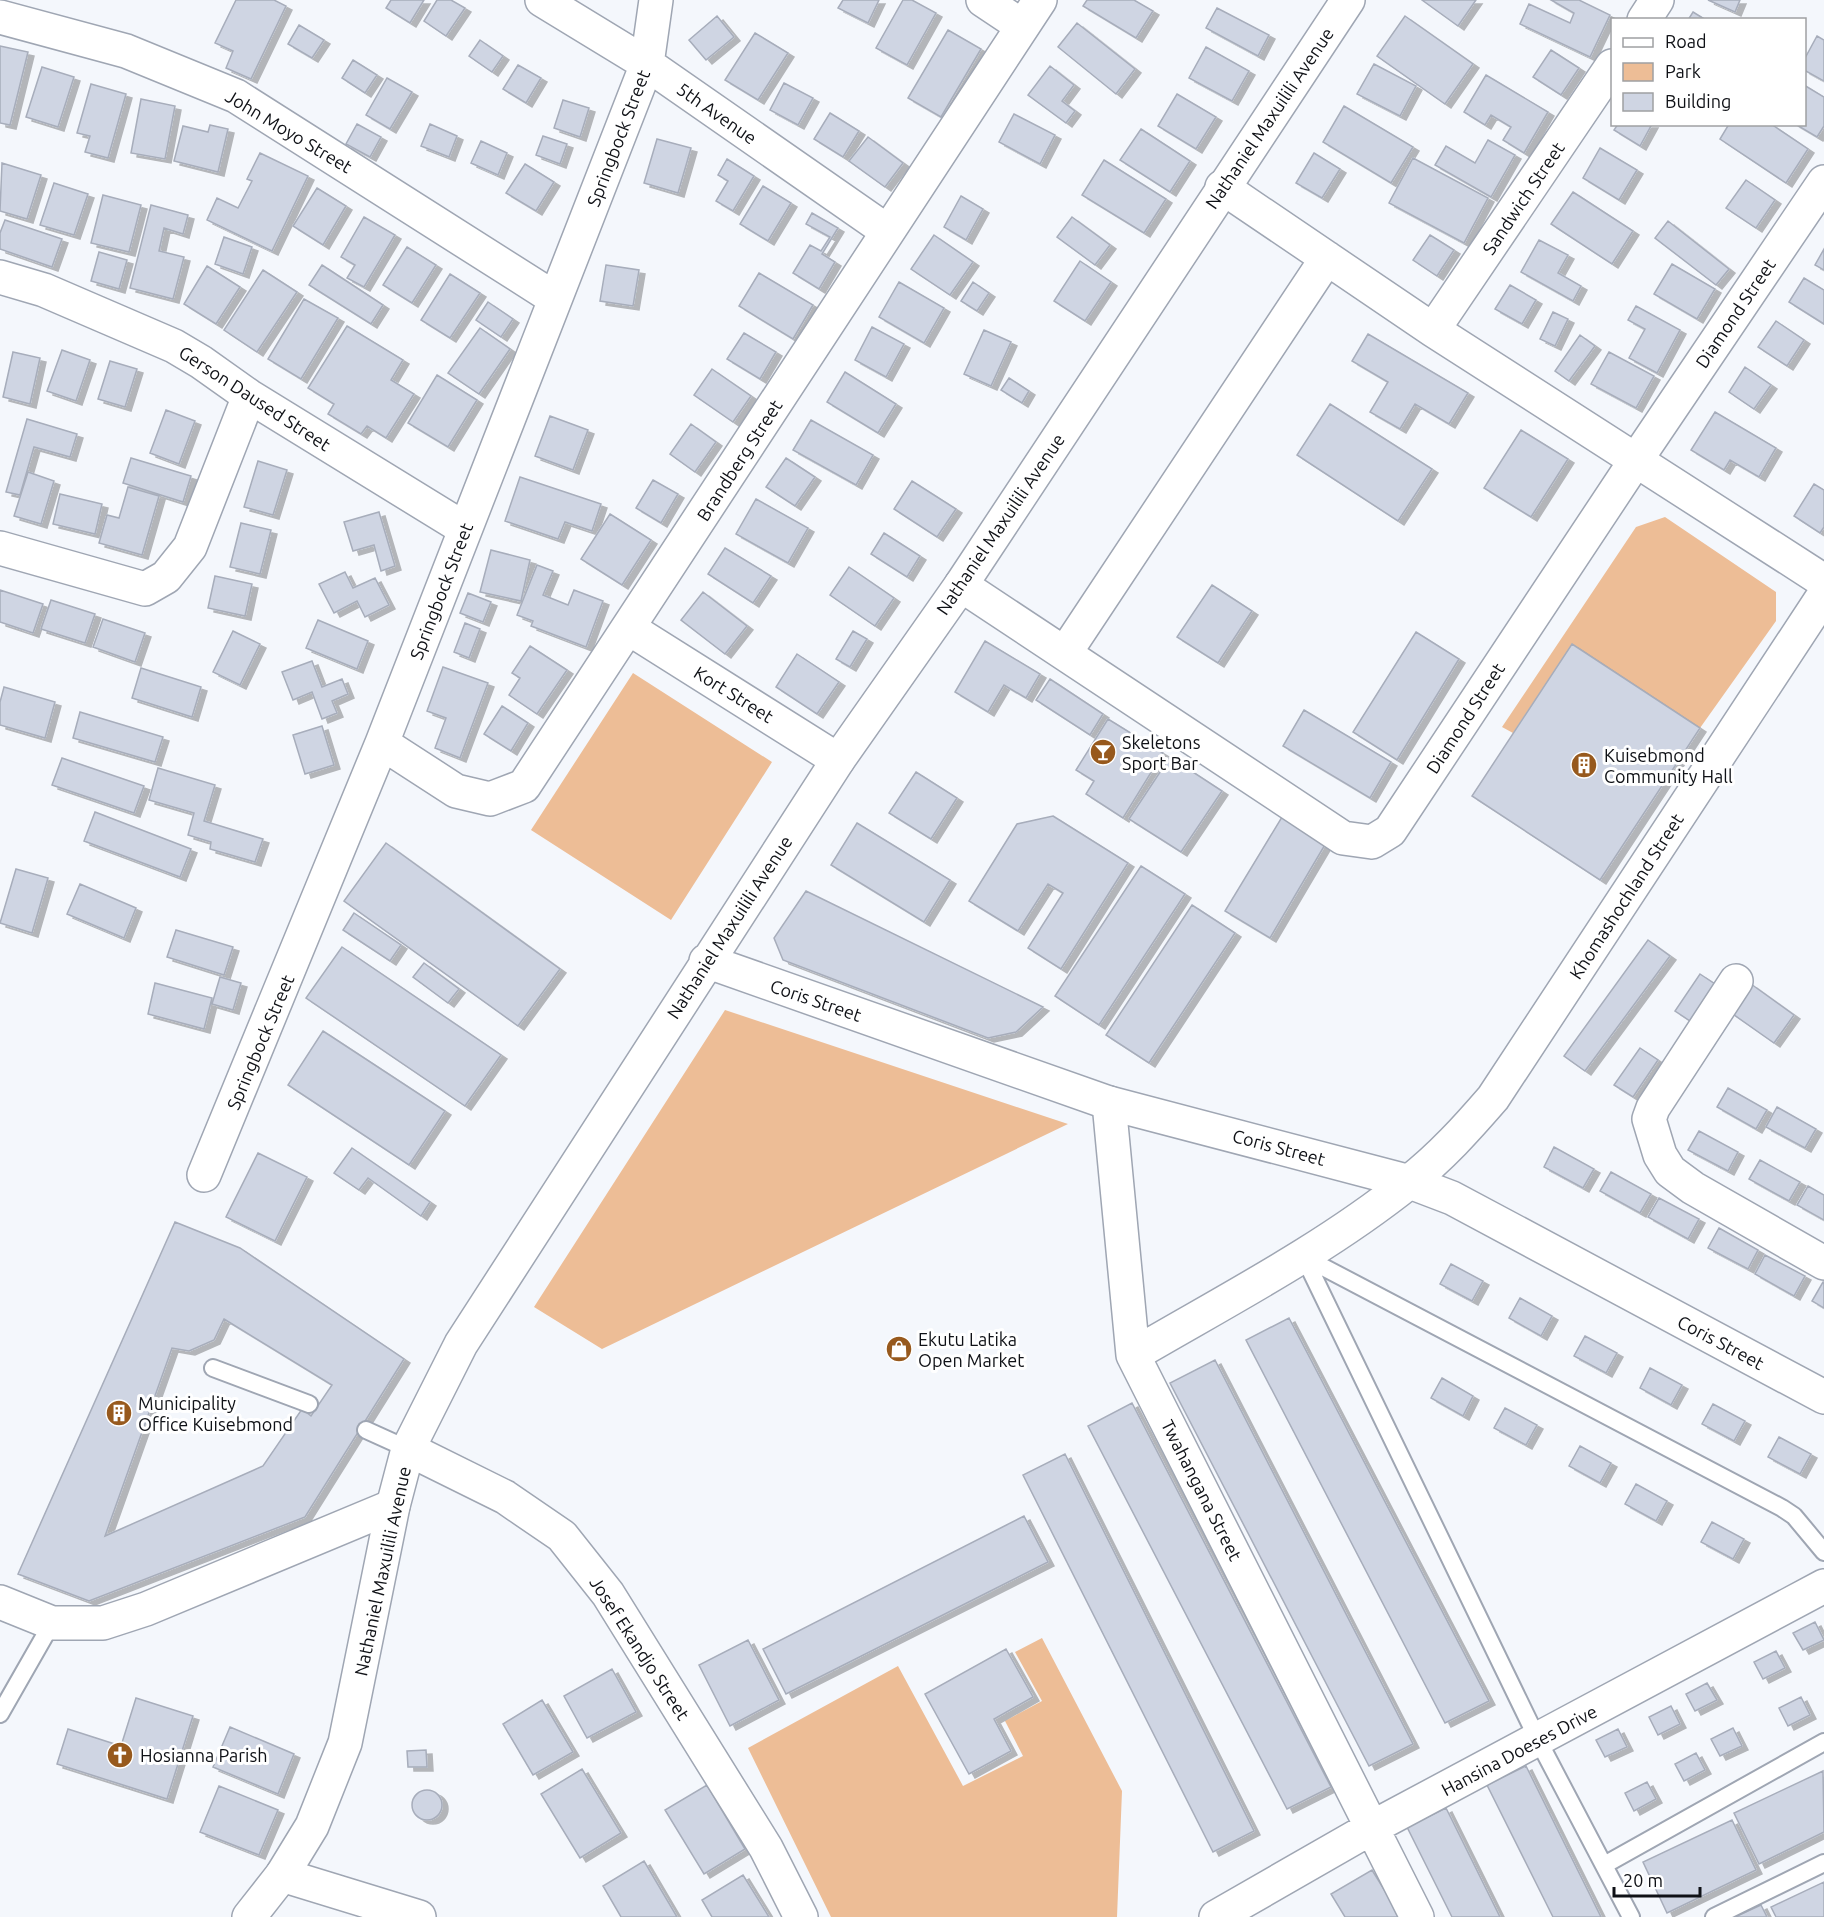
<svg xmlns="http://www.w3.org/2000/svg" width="1824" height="1917" font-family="Ubuntu,sans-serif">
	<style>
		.green { fill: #edbd96 }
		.building { fill: #cfd5e3; stroke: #a7adbb; stroke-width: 1.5; fill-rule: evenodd; filter: url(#shadow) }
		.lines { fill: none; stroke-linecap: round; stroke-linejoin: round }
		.service-casing { stroke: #9fa6b3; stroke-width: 20 }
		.minor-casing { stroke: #9fa6b3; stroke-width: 36 }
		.tertiary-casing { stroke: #9fa6b3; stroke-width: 36 }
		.service { stroke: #fff; stroke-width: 16 }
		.minor { stroke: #fff; stroke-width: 33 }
		.tertiary { stroke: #fff; stroke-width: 33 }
		.labels { text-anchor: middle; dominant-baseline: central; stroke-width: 6; stroke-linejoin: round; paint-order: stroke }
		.street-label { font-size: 18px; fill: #0f1116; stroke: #fff }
		.poi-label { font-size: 18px; fill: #0f1116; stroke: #fff; text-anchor: start }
	</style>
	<defs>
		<filter id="shadow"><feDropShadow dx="6" dy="4" stdDeviation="0" flood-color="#0004"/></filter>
	</defs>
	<rect width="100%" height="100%" fill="#f4f7fc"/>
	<path class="green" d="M1665,517L1776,592V621L1700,728L1572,645L1513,733L1502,727L1636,527Z
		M633,673L772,762L671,920L531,830Z
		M725,1010L1068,1124L602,1349L534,1307Z
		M1042,1638L1122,1791L1117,1917H831L748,1748L898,1666L963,1786L1023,1756L1005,1721L1042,1701L1015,1652Z"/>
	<path class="building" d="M236,0H274L286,6L251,79L226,68L233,51L215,43Z
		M391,0H424L410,23L386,8Z
		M437,0H451L465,8L446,36L424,21Z
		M843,0H879L868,23L838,8Z
		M903,0H912L936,13L907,65L876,48Z
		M1087,0H1134L1153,11L1136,38L1083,6Z
		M1422,0H1476L1458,26Z
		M1551,0H1579L1610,15L1590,57L1520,24L1529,4L1570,23L1574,13Z
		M1708,0H1740L1735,12Z
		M1217,8L1269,35L1258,56L1206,28Z
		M1693,12L1706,20H1688Z
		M717,16L734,37L706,60L689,40Z
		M1405,16L1473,64L1445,104L1377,56Z
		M1077,23L1135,69L1116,94L1058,47Z
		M299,25L324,40L312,58L288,44Z
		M948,30L981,49L941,117L908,98Z
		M755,33L788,53L758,100L725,80Z
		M1817,36L1824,40V81L1804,70V60Z
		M480,40L503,56L492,72L469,56Z
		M0,46L28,52L10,125L0,123Z
		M1206,47L1249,71L1232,101L1189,78Z
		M1551,50L1579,68L1561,95L1533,77Z
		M353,60L377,75L365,93L342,78Z
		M1374,64L1416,86L1400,116L1357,94Z
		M518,65L541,78L526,103L503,89Z
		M1050,66L1074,85L1062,101L1075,111L1066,123L1028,95Z
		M42,67L74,77L58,127L26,117Z
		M1486,75L1548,112L1524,153L1503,140L1511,127L1491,115L1485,125L1464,112Z
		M387,78L412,92L390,129L366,115Z
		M784,83L813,98L798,125L770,110Z
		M91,84L126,94L108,158L85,152L90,136L77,133Z
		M1804,85L1824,97V126L1817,137L1795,124H1804Z
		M1177,94L1216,117L1196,149L1158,126Z
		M141,99L175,106L165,159L131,153Z
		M563,100L589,108L580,137L554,128Z
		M1344,106L1413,147L1391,183L1323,142Z
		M830,113L859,131L843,157L814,139Z
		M1014,114L1055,135L1040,164L999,142Z
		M357,124L381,137L370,157L346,144Z
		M430,124L457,136L449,157L421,146Z
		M1618,124H1652L1640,146L1614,130Z
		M1729,124H1771L1808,149L1786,183L1720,139Z
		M210,125L228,129L218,172L174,161L183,126L208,132Z
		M1141,129L1190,161L1170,192L1120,160Z
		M543,136L567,144L560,164L536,155Z
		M868,137L903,163L885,187L849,161Z
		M657,139L691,148L678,193L644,183Z
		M1488,140L1515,155L1491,197L1435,165L1446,146L1475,163Z
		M481,141L507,153L498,175L471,163Z
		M1600,148L1637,170L1619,200L1583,178Z
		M260,153L308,176L272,251L207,220L217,198L238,208L252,181L247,179Z
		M1314,153L1340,169L1322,198L1296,183Z
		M1413,158L1488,198L1464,243L1389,203Z
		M727,159L754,176L733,211L716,201L728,181L718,175Z
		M1104,160L1166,199L1144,233L1082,195Z
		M2,163L41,175L27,219L0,211Z
		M525,164L554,182L536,211L506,193Z
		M1746,180L1775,200L1756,228L1726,208Z
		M54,183L88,194L74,235L40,225Z
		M763,186L791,203L768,241L740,224Z
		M317,188L346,206L323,245L293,226Z
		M1573,192L1633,231L1612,264L1551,224Z
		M103,195L141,205L129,252L91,243Z
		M961,196L983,209L966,240L944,227Z
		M151,205L188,215L183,234L164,228L159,251L184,257L173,299L130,288Z
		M812,213L838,228L822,254L835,262L819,289L793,273L810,245L821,251L830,237L806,224Z
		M364,217L395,235L364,287L347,278L355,265L341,257Z
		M1072,217L1110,245L1095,265L1057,237Z
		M5,220L62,239L52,267L0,249V233Z
		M1668,221L1729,269L1716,285L1655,238Z
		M934,235L973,262L950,295L911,269Z
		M1430,235L1454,250L1437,276L1413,260Z
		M224,237L252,247L243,274L215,264Z
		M1539,240L1568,255L1558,273L1581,286L1573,301L1521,272Z
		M407,247L436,265L412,303L383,285Z
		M1824,249V270L1815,265Z
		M99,252L127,260L119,289L91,281Z
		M1080,261L1111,282L1085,321L1054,301Z
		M1672,264L1715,289L1697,319L1654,294Z
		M322,265L383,305L371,324L309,285Z
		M606,265L639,270L633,306L600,301Z
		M207,266L240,287L216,324L184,304Z
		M263,270L297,292L257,352L224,330Z
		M759,273L813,305L793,339L739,306Z
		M450,274L480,293L450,338L421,320Z
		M1804,278L1824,290V324L1789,302Z
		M899,282L944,308L924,343L879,317Z
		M973,282L989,293L977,311L961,301Z
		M1510,285L1536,300L1522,324L1495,309Z
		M304,299L338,318L301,379L268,359Z
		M488,302L513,319L501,337L476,320Z
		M1636,306L1680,330L1657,373L1629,358L1645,329L1628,320Z
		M1553,312L1568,319L1555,346L1540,339Z
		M1776,321L1804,340L1787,366L1758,347Z
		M347,326L403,360L391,380L414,394L386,438L367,426L361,434L328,414L334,404L308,388Z
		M872,327L904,344L886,377L855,360Z
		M480,328L510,349L479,394L448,373Z
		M984,330L1011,342L991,386L964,374Z
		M744,333L776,352L760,379L727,359Z
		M1368,334L1468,393L1449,424L1415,404L1400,429L1370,412L1388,382L1352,361Z
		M1580,335L1595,346L1569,381L1555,371Z
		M62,350L90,360L76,401L47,391Z
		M13,352L40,358L30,404L3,397Z
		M1609,352L1654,376L1636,408L1591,384Z
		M110,361L137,369L125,407L98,399Z
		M1745,367L1771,385L1754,409L1729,392Z
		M712,369L751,396L733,422L694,395Z
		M845,372L896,404L878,433L827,402Z
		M437,375L477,400L448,447L408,423Z
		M1009,378L1029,391L1022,403L1001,390Z
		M1330,404L1432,469L1398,521L1297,455Z
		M166,410L195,421L179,464L150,453Z
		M1715,412L1776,448L1759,477L1730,460L1724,470L1691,450Z
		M550,416L588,430L573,470L535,456Z
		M27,419L77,434L70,457L34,447L20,495L6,492Z
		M811,420L873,455L856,485L793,450Z
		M691,424L716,442L695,472L670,454Z
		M1521,430L1568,459L1531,517L1484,488Z
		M131,458L191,476L183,502L123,483Z
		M786,458L815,477L795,506L766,487Z
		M258,461L287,470L273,515L244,507Z
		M28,472L54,481L41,524L14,516Z
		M520,477L601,504L592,531L565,522L558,539L505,521Z
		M653,480L678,494L661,523L636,508Z
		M912,481L956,509L937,537L894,509Z
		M1814,484L1824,490V527L1820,533L1794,516Z
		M128,487L159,496L142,555L99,543L107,515L119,518Z
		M60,494L102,504L95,534L53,524Z
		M756,499L808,528L788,563L736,534Z
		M379,512L395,566L381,571L374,545L353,551L344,522Z
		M610,514L651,540L622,585L581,559Z
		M241,523L271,530L260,574L230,567Z
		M884,533L920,556L907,577L871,554Z
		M725,548L771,576L753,603L708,574Z
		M491,550L530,560L521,601L480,592Z
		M537,565L553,571L543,595L568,605L574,590L603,601L586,647L531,626L533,621L517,615Z
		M849,567L894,598L875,626L830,595Z
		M345,572L353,588L375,578L389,605L365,617L357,601L334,613L319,584Z
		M215,576L252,584L245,616L208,608Z
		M1212,585L1252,611L1218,663L1177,637Z
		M0,590L43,604L33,633L0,622Z
		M703,592L747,626L725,654L681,620Z
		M468,593L491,602L483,622L460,613Z
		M51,600L95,614L85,643L41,629Z
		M103,619L145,633L135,662L93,647Z
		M318,620L368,641L357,669L306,648Z
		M465,623L480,629L469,658L454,652Z
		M233,631L260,644L240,685L213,672Z
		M853,631L867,639L850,667L836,659Z
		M1416,632L1459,659L1397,760L1353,732Z
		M985,641L1040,674L1026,698L1004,685L988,712L955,692Z
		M1572,644L1700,728L1600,880L1472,796Z
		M530,646L567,670L537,714L509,695L520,678L512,673Z
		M797,654L839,682L817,714L776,687Z
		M312,661L322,687L342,679L348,694L332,701L337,713L322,719L312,692L293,700L282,672Z
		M443,667L488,683L460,758L435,748L446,718L427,711Z
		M141,668L201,687L192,717L132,698Z
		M1050,679L1103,714L1090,735L1036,700Z
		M4,687L55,702L45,738L0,725V702Z
		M502,706L528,723L511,751L484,734Z
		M1304,710L1391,762L1370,798L1283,746Z
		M80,712L163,737L155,762L73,738Z
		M1108,719L1163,753L1123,818L1086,794L1094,781L1076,770Z
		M322,726L334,765L305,774L293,735Z
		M1170,757L1222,791L1181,852L1129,819Z
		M62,758L144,786L134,813L52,785Z
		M158,768L215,785L204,821L263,839L255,862L210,849L211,842L188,835L194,813L149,800Z
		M916,772L957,798L931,839L889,813Z
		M95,812L191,849L180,877L84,841Z
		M1053,816L1128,863L1061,969L1028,948L1063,893L1048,884L1018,931L969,901L1017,824Z
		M1282,817L1326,843L1270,938L1225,911Z
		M857,823L950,880L924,922L831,865Z
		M386,843L560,969L518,1026L344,901Z
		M1141,866L1185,894L1099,1025L1055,996Z
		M16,869L48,878L32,933L0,923Z
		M80,884L136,908L124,938L67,914Z
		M806,891L1043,1007L1016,1032L988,1038L783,960L774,938Z
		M1192,905L1235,933L1149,1063L1106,1035Z
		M354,913L401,945L390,961L343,930Z
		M176,930L233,947L224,975L167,957Z
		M1648,940L1670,956L1585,1071L1564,1056Z
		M342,947L501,1055L465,1106L306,998Z
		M424,963L459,989L448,1003L413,977Z
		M1700,974L1718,986L1693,1023L1675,1011Z
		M220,977L241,983L233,1010L212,1004Z
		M155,983L212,998L204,1029L148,1014Z
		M1751,984L1794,1015L1774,1043L1730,1012Z
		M323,1031L445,1111L409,1165L288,1085Z
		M1640,1048L1658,1060L1633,1097L1614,1085Z
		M1728,1088L1767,1110L1756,1129L1717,1107Z
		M1777,1107L1816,1129L1805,1148L1766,1127Z
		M1699,1131L1738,1152L1728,1171L1688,1150Z
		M1554,1147L1594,1169L1583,1188L1544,1167Z
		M352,1148L430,1202L421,1216L368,1178L359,1190L334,1173Z
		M258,1153L307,1177L275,1241L226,1217Z
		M1760,1160L1800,1182L1789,1201L1749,1179Z
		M1611,1172L1651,1194L1640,1213L1600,1191Z
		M1808,1186L1824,1195V1220L1797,1205Z
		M1659,1198L1699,1219L1688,1239L1648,1217Z
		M175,1222L240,1248L404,1359L305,1517L89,1601L18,1574ZM224,1319L332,1385L311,1416L302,1409L263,1466L105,1536L172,1348L189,1351L214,1340Z
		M1719,1228L1758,1250L1748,1269L1708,1248Z
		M1765,1255L1805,1276L1794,1296L1755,1274Z
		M1451,1264L1483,1281L1472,1301L1440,1284Z
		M1823,1282H1824V1308L1812,1301Z
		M1520,1298L1552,1316L1541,1336L1509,1318Z
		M1289,1318L1489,1701L1445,1723L1246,1340Z
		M1585,1336L1617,1353L1606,1373L1574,1356Z
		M1215,1360L1413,1744L1369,1766L1170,1383Z
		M1650,1368L1682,1385L1671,1405L1640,1388Z
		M1442,1378L1473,1396L1463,1416L1431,1398Z
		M1132,1403L1331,1787L1287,1809L1088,1426Z
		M1713,1404L1745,1421L1734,1441L1702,1424Z
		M1505,1408L1537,1425L1526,1445L1494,1428Z
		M1779,1437L1811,1454L1800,1474L1768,1457Z
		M1580,1446L1611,1463L1600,1483L1569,1466Z
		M1065,1454L1254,1831L1213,1852L1023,1475Z
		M1636,1484L1667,1501L1656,1521L1625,1504Z
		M1024,1516L1048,1562L786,1694L763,1649Z
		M1712,1522L1744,1539L1733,1559L1701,1542Z
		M1815,1622L1824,1640L1803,1650L1793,1633Z
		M748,1640L779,1700L730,1726L699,1665Z
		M1006,1649L1033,1697L994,1719L1011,1751L969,1774L925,1694Z
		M1776,1651L1785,1668L1763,1679L1754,1662Z
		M612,1669L636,1712L587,1738L564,1696Z
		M1707,1683L1717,1700L1695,1711L1686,1694Z
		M1801,1697L1810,1715L1788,1726L1779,1708Z
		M136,1698L193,1716L167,1799L57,1764L68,1729L121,1746Z
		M542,1700L573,1752L533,1775L503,1724Z
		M1671,1706L1680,1724L1658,1735L1649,1717Z
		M230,1727L294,1754L278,1794L213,1767Z
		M1733,1728L1742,1746L1720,1756L1711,1739Z
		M1618,1729L1627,1747L1605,1757L1596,1740Z
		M426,1750L427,1767H408L407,1751Z
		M1696,1753L1705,1770L1684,1781L1675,1764Z
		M1526,1766L1601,1917H1553L1487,1785Z
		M582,1769L621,1833L580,1858L541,1794Z
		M1823,1771L1824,1832L1759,1864L1734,1813Z
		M1647,1782L1656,1799L1634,1811L1625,1793Z
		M707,1785L745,1849L704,1874L665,1810Z
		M219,1786L278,1810L259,1855L200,1832Z
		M412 1805a15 15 0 1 1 30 0a15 15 0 1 1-30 0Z
		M1446,1808L1500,1917H1452L1407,1827Z
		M1732,1820L1756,1870L1667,1913L1643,1862Z
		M644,1861L677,1917H621L603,1886Z
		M1372,1870L1401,1917H1345L1331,1894Z
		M743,1875L769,1917H712L702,1900Z
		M1824,1882V1917H1776L1771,1907Z
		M1761,1905L1767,1917H1735Z"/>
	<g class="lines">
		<defs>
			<path id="service" d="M1304,1257L1538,1740L1631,1917
				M1304,1257L1782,1508L1794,1516L1824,1552
				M213,1368L309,1404
				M366,1430L408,1449
				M0,1714L52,1623
				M1606,1864L1824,1742
				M1714,1917L1824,1863"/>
			<path id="minor" d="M542,0L647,64L887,231
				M983,0L1022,26
				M0,17L126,51L236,96L554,298
				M1644,20L1657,0
				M1222,187L1433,330L1824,581
				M0,277L44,290L174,346L201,362L249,396L465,529
				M1433,330L1612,66
				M0,548L145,589L166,577L190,547L249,396
				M961,585L1343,838L1372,842L1390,831L1636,460L1824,182
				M630,629L838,760
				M1065,653L1327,258
				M382,743L456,791L490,799L524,786L1040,0
				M1736,981L1653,1108L1649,1119L1660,1155L1670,1171L1693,1188L1824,1263
				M1109,1103L1133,1355
				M204,1175L382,743L647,64L656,0
				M408,1449L505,1497L562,1536L608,1594L766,1848L801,1917
				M0,1602L52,1623H103L146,1609L393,1506
				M282,1875L419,1917
				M1216,1917L1373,1827L1824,1586
				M1417,1917L1133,1355C1227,1300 1324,1250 1409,1182C1441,1157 1467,1128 1493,1098L1824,595"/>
			<path id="tertiary" d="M706,961L1109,1103L1410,1182L1452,1198L1824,1397
				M249,1917L282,1875L312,1826L345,1743L393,1506L408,1449L461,1344L838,760L961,585L1348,0"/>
		</defs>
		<use href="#service" class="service-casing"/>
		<use href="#minor" class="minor-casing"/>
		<use href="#tertiary" class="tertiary-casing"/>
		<use href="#service" class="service"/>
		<use href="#minor" class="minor"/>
		<use href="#tertiary" class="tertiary"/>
	</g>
	<defs>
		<symbol id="bar-disc" viewBox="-11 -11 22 22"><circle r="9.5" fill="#97591d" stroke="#fff"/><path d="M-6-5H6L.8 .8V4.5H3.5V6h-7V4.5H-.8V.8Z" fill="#fff"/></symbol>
		<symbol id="building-disc" viewBox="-11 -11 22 22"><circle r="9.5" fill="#97591d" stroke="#fff"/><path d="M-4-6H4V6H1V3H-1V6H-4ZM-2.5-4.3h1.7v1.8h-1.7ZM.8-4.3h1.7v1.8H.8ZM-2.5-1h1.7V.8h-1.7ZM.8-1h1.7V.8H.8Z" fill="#fff"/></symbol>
		<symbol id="shop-disc" viewBox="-11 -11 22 22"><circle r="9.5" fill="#97591d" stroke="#fff"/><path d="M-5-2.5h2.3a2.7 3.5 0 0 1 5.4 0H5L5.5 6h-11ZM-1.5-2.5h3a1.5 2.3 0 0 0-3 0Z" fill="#fff"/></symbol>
		<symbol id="church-disc" viewBox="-11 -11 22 22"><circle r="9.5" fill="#97591d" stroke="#fff"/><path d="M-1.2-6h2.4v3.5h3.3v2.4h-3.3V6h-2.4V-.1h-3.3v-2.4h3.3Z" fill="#fff"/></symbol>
	</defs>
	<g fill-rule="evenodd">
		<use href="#bar-disc" x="1088" y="737" width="30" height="30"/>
		<use href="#building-disc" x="1569" y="750" width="30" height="30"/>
		<use href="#shop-disc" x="884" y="1334" width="30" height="30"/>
		<use href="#building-disc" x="104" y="1398" width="30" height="30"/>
		<use href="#church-disc" x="105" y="1740" width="30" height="30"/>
	</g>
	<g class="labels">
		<g class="street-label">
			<text transform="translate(717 113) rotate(35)">5th Avenue</text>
			<text transform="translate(1269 118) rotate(-56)">Nathaniel Maxuilili Avenue</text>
			<text transform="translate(289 131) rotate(31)">John Moyo Street</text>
			<text transform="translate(618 138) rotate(-69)">Springbock Street</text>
			<text transform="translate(1523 198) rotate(-56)">Sandwich Street</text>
			<text transform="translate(1735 313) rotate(-56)">Diamond Street</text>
			<text transform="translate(255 398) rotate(33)">Gerson Daused Street</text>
			<text transform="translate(739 460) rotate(-57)">Brandberg Street</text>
			<text transform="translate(1000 524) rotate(-56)">Nathaniel Maxuilili Avenue</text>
			<text transform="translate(441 591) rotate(-69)">Springbock Street</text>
			<text transform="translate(734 694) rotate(32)">Kort Street</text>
			<text transform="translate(1465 718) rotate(-57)">Diamond Street</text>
			<text transform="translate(1626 896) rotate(-57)">Khomashochland Street</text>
			<text transform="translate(729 927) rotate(-57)">Nathaniel Maxuilili Avenue</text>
			<text transform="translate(816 1000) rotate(19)">Coris Street</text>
			<text transform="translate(260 1042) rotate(-67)">Springbock Street</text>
			<text transform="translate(1279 1147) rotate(15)">Coris Street</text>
			<text transform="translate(1721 1342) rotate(28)">Coris Street</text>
			<text transform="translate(1202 1490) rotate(63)">Twahangana Street</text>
			<text transform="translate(382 1571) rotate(-78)">Nathaniel Maxuilili Avenue</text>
			<text transform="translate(640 1648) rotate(57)">Josef Ekandjo Street</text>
			<text transform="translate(1519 1750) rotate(-28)">Hansina Doeses Drive</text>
		</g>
		<g class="poi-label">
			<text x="1122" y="742">Skeletons<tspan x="1122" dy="21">Sport Bar</tspan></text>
			<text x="1604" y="755">Kuisebmond<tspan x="1604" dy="21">Community Hall</tspan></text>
			<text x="918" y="1339">Ekutu Latika<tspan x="918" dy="21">Open Market</tspan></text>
			<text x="138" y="1403">Municipality<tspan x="138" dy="21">Office Kuisebmond</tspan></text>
			<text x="140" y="1755">Hosianna Parish</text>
		</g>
	</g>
	<rect x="1611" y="18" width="195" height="108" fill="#ffffff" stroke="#9fa0a2" stroke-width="1.5"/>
	<rect x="1623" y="38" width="30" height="9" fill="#ffffff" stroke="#9fa0a2" stroke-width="1.5"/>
	<text x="1665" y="48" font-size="18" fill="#0f1116">Road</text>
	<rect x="1623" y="63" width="30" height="18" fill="#edbd96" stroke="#9fa0a2" stroke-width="1.5"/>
	<text x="1665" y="78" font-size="18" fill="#0f1116">Park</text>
	<rect x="1623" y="93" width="30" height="18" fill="#cfd5e3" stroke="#9fa0a2" stroke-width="1.5"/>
	<text x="1665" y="108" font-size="18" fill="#0f1116">Building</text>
	<path d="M1614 1887v9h86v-9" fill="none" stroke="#0f1116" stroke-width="3"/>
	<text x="1623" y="1887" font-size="18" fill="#0f1116" stroke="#ffffff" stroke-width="4.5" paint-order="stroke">20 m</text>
</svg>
